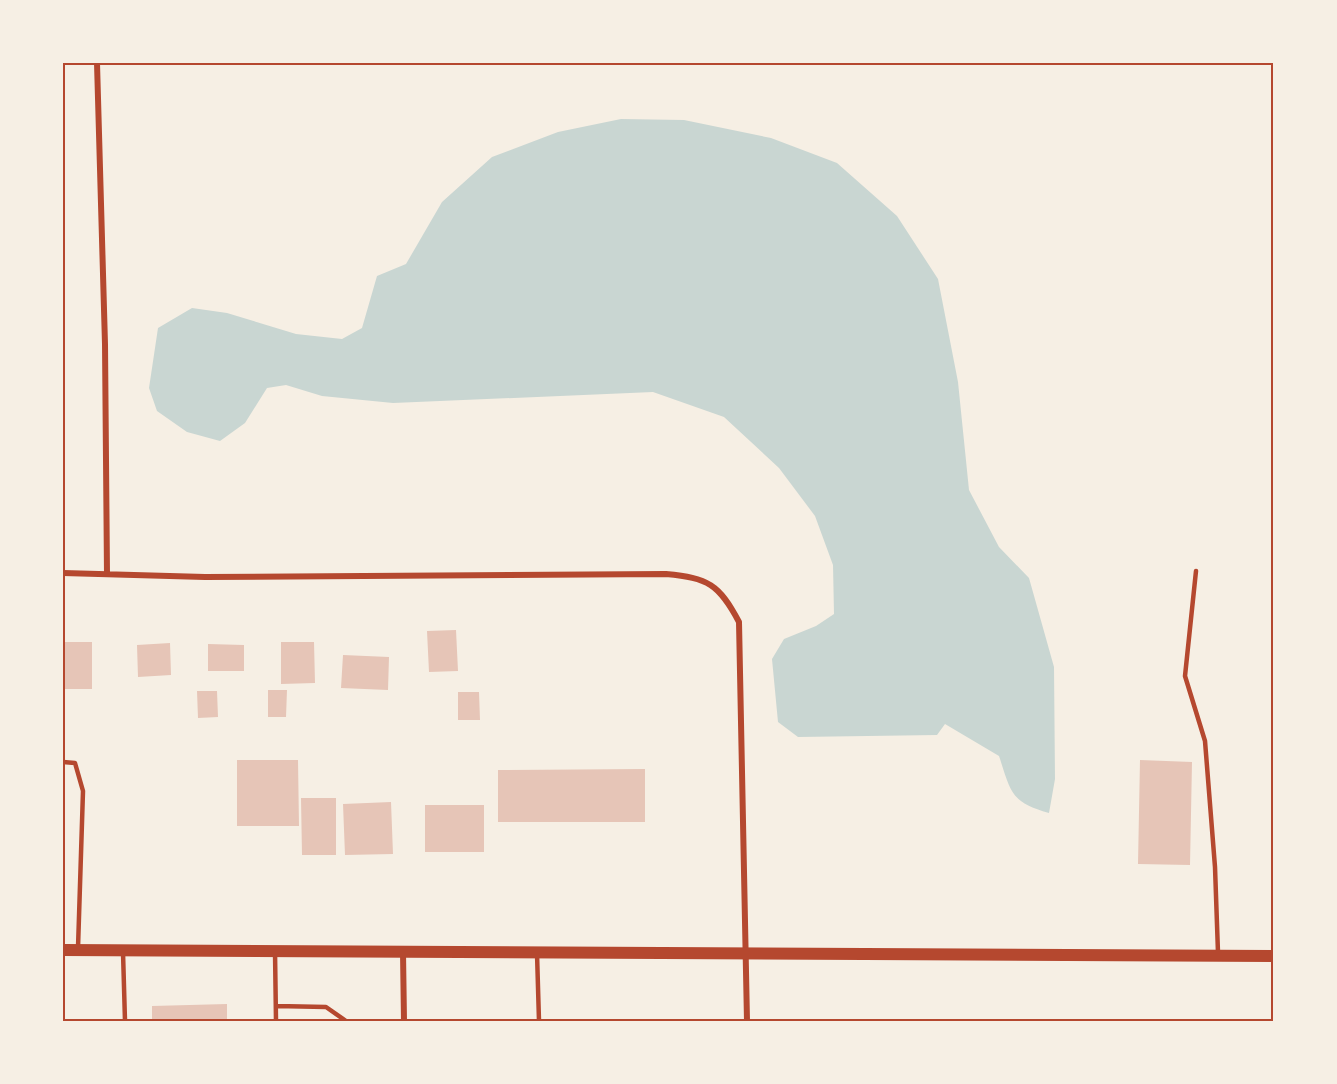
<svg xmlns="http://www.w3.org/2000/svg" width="1337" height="1084" font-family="'Alegreya Sans',sans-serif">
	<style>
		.water { fill: #c9d6d2 }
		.building { fill: #e6c5b7 }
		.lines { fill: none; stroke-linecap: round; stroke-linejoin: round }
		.service { stroke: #b5482f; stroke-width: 4.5 }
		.minor { stroke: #b5482f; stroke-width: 6 }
		.secondary { stroke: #b5482f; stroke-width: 12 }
		.neatline { fill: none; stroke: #b5482f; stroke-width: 2 }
	</style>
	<rect width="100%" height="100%" fill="#f6efe4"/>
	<path class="water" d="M621,119L684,120L771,138L837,163L897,216L938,279L958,382L969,490L999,547L1029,578L1054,667L1055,779L1049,813C1010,802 1011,792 999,756L945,724L937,735L798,737L778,722L772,659L784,639L816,626L834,614L833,565L815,516L779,468L724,417L653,392L393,403L322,396L286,385L267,388L245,423L220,441L187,432L157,411L149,388L158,328L192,308L227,313L296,334L342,339L362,328L377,276L406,264L442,202L492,157L558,132Z"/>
	<path class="building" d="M456,630L458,671L429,672L427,631Z
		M63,642H92V689H63Z
		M281,642H314L315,683L281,684Z
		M170,643L171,675L138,677L137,645Z
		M208,644L244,645V671H208Z
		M343,655L389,657L388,690L341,688Z
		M268,690H287L286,717H268Z
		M197,691H217L218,717L198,718Z
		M458,692H479L480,720H458Z
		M237,760H298L299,826H237Z
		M1140,760L1192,762L1190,865L1138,864Z
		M645,769V822H498V770Z
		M301,798H336V855H302Z
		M391,802L393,854L345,855L343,804Z
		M425,805H484V852H425Z
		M227,1004V1021H152V1006Z"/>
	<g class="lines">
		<path class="service" d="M1196,571L1185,676L1205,741L1215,867L1218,953
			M63,762L75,763L83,791L78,948
			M275,951L276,1021
			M123,952L125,1021
			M537,953L539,1021
			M276,1006L326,1007L346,1021"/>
		<path class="minor" d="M97,63L105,344L107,574
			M63,573L205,577L666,574C708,578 719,584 739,622L747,1021
			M403,952L404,1021"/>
		<path class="secondary" d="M63,950L1274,956"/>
	</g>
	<rect width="1337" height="1084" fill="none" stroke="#f6efe4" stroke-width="129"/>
	<rect x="64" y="64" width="1208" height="956" class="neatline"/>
</svg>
